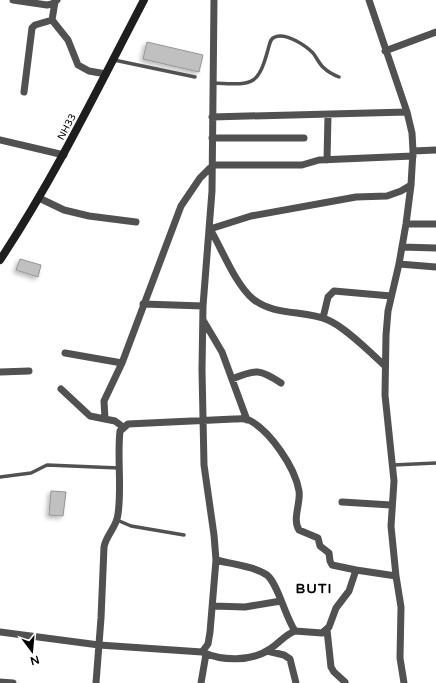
<svg xmlns="http://www.w3.org/2000/svg" width="436" height="683" font-family="'Varela Round',sans-serif">
	<style>
		.building { fill: #c0c0c0; stroke: #959595; filter: url(#shadow) }
		.lines { fill: none; stroke-linecap: round; stroke-linejoin: round }
		.service { stroke: #515151; stroke-width: 3.5 }
		.minor { stroke: #515151; stroke-width: 7 }
		.secondary { stroke: #1e1e1e; stroke-width: 8 }
		.labels { text-anchor: middle; dominant-baseline: central; stroke-width: 4; stroke-linejoin: round; paint-order: stroke }
		.street-label { font-size: 10px; fill: #000; stroke: #fff }
		.district-label { font-size: 14px; font-weight: bold; letter-spacing: 1px; fill: #000; stroke: #fff }
	</style>
	<defs>
		<filter id="shadow"><feDropShadow dx="-2.5" dy="2.5" stdDeviation="2" flood-color="#0004"/></filter>
	</defs>
	<rect width="100%" height="100%" fill="#fff"/>
	<path class="building" d="M147,42L203,55L199,72L143,59Z
		M20,259L41,265L38,277L16,270Z
		M51,491L66,492L63,516L49,515Z"/>
	<g class="lines">
		<path class="service" d="M114,60L195,77
			M213,83C254,85 258,87 269,46C270,42 271,38 275,37C286,32 306,46 313,53C317,58 319,64 324,68C328,72 334,75 339,77
			M393,465L436,463
			M0,477L31,473L47,465L119,468
			M117,520L131,526L184,535"/>
		<path class="minor" d="M13,0L47,5L52,4L57,0
			M369,0L407,112L412,133L413,151L411,185L406,224L399,264L388,311L386,335L385,395L394,481L391,526L396,576L401,607L400,658L404,683
			M52,20L68,40L78,65L89,71L106,74
			M385,51L436,32
			M24,92L32,28L35,25L52,20L55,2
			M212,117L407,112
			M212,138H304
			M0,140L64,155
			M413,151L436,150
			M327,160L328,115
			M39,198L64,210L89,216L136,222
			M406,224H436
			M402,247L436,248
			M399,264L436,267
			M143,304L203,306
			M323,318L328,297L334,291L391,296
			M203,320L222,352L247,420
			M65,353L122,363
			M385,366C371,353 345,327 328,320C305,310 274,316 253,299C235,284 222,249 210,229L251,216L356,197L387,196L401,191L411,185
			M0,372L29,371
			M232,379C256,369 260,369 281,383
			M61,389L90,416L115,421L123,427
			M105,419L104,401L122,363L181,206L200,178L213,165H302L319,160L413,156
			M342,502L391,505
			M216,560C231,564 254,566 267,575C278,584 285,616 295,631
			M213,606L245,607L281,601
			M327,630L331,667L334,672L345,682
			M0,632L99,645L202,652L208,644L210,632L216,560L214,535L204,465L202,370L203,306L212,191L214,0
			M267,651L284,655L290,659L296,683
			M202,652C222,661 251,662 270,649C279,643 286,634 295,631L322,633L329,627L336,608L349,591L356,570L396,576
			M0,682L13,683
			M96,683L101,618L104,547C106,535 117,527 118,514C122,487 117,458 120,431L128,424L234,419C238,419 244,418 249,420C270,431 295,467 299,491C301,503 292,519 299,530L318,538L320,546L329,553L330,561L332,565L356,570
			M201,683L206,654"/>
		<path class="secondary" d="M0,260C55,177 98,88 144,0"/>
	</g>
	<g class="labels">
		<g class="street-label">
			<text transform="translate(67 127) rotate(-62)">NH33</text>
		</g>
		<g class="district-label">
			<text x="314" y="588">BUTI</text>
		</g>
	</g>
	<g transform="translate(32 651) rotate(164)" stroke="#ffffff" stroke-width="3" paint-order="stroke">
	<path d="M0-3L7 15L0 10L-7 15Z" fill="#000000"/>
	<text y="-6" font-size="11" font-weight="bold" text-anchor="middle" fill="#000000">N</text>
	</g>
</svg>
